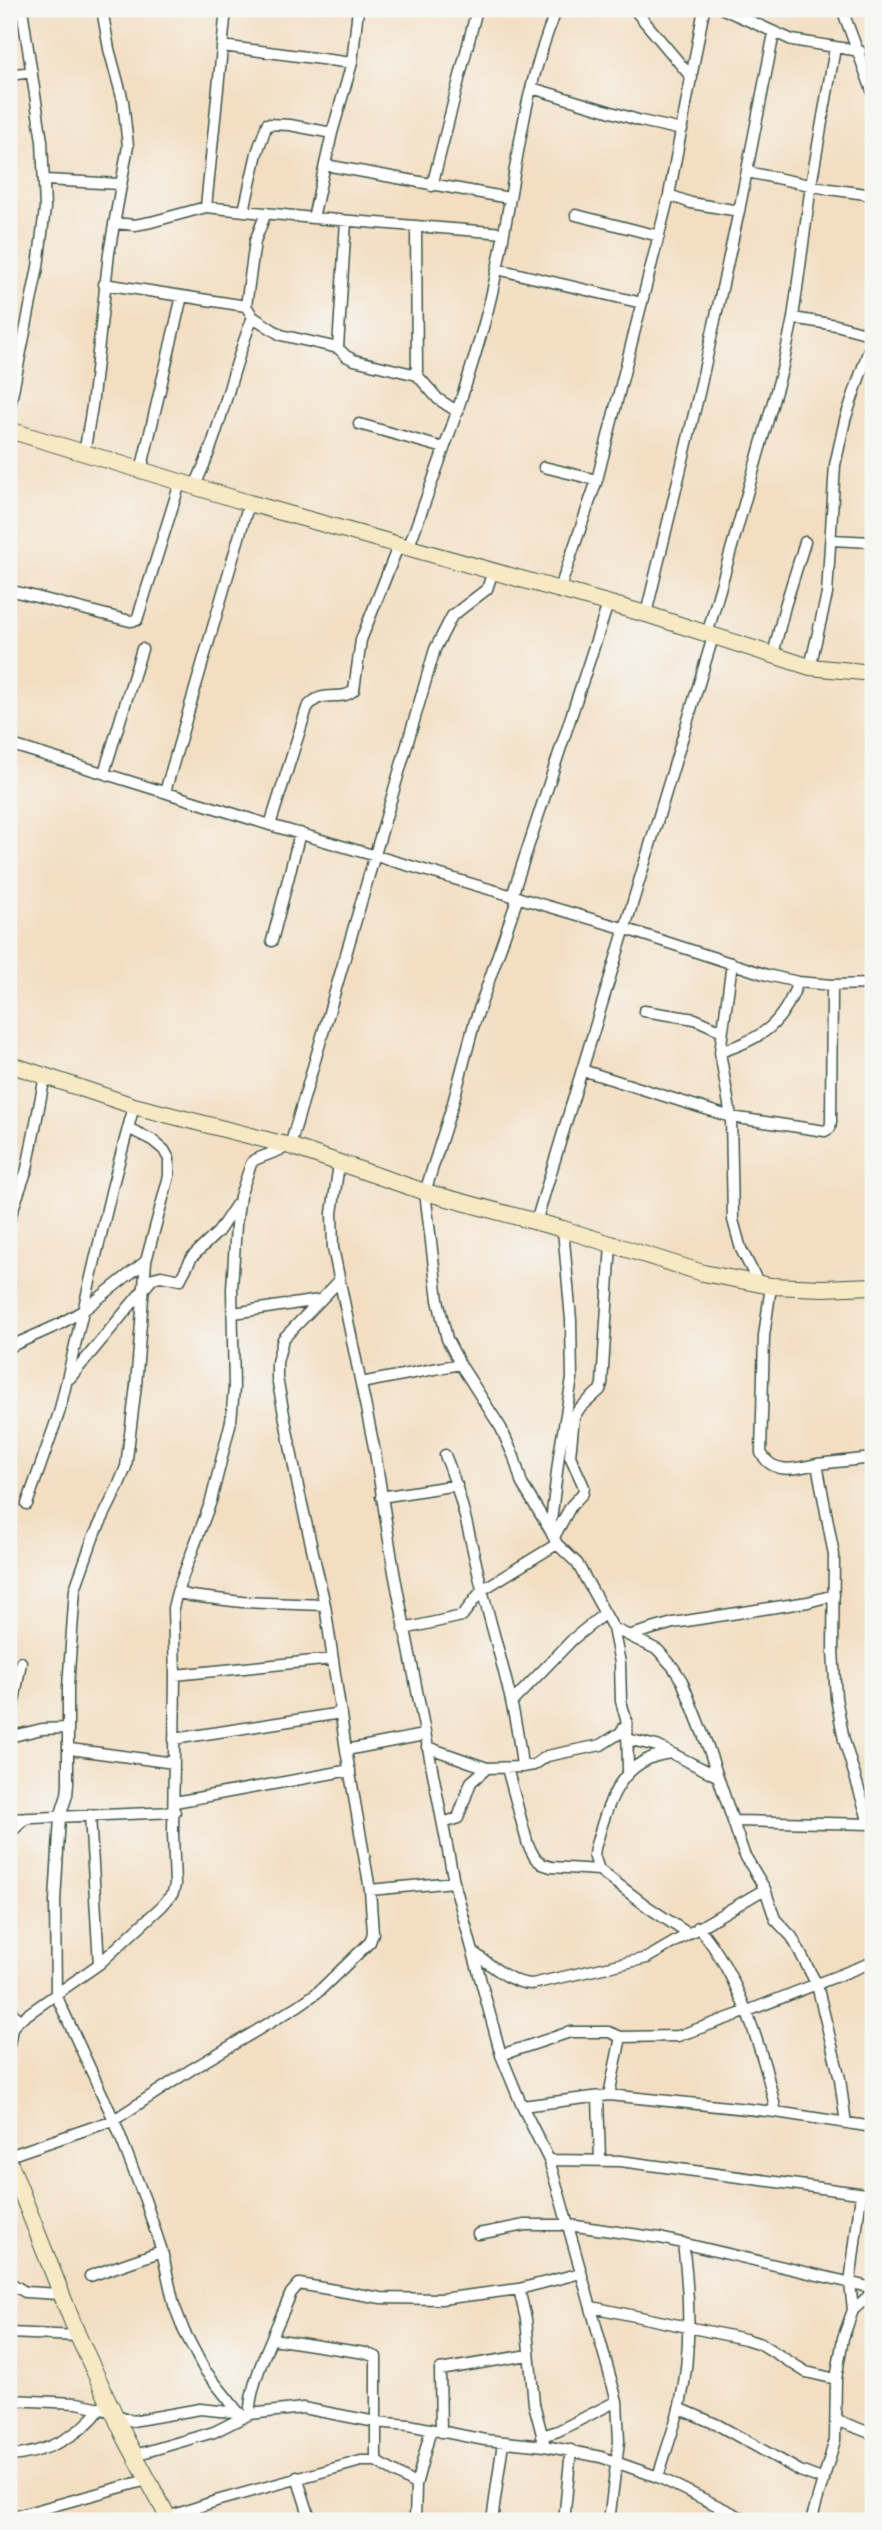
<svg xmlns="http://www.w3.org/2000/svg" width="882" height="2530" font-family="'Shantell Sans',sans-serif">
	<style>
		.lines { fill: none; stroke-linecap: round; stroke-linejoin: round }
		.street-casing { stroke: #3f5549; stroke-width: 13 }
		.secondary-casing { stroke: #3f5549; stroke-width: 18 }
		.street { stroke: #fff; stroke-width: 10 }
		.secondary { stroke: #f6e9c3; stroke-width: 16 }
	</style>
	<rect width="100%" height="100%" fill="#f6f6f2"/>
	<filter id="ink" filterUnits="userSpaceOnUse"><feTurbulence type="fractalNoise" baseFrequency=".0143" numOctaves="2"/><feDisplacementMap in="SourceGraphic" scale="14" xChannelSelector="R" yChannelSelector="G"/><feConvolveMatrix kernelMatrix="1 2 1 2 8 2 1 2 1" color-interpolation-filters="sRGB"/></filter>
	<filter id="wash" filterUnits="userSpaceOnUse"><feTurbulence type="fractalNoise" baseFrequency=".00686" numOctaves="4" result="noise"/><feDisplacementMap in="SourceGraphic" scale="28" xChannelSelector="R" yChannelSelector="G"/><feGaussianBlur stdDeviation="1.57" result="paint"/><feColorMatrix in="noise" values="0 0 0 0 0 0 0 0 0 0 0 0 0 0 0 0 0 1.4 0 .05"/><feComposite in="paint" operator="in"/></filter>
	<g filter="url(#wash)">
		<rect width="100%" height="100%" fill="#f3dec2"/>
	</g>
	<g filter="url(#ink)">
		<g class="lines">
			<defs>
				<path id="street" d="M634,9L692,78
					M723,9L792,40L860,51
					M842,9L873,93
					M222,46L352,63
					M9,75L32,72
					M532,88L641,121L682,130
					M325,165L509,198
					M747,172L829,189L873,195
					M46,180L120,184
					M432,186L477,9
					M669,195L691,203L739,211
					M206,207L226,9
					M244,211L257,153L267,124L290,125L332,133
					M576,215L659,236
					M313,218L332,133L352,63L358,9
					M114,223L135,225L151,222L206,207L313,218L504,233
					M416,226L417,375L438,399L458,412
					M497,269L642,303
					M104,284L246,306L253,317L281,335L338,348L346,356L354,360L417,375
					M246,306L255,241L266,213
					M793,318L836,325L873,335
					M338,348L346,221
					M9,411L38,267L45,208L42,141L22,9
					M359,424L444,448
					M84,454L92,406L109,253L128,146L123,101L109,49L102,9
					M544,467L597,480
					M141,471L182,296
					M194,487C221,434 230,372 253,317
					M831,540L873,542
					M409,546C437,468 467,390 488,309C514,210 516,104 557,9
					M9,590L130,621L137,620L180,483
					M559,591L597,480L669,195L704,9
					M646,614L699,393L739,211L774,33
					M707,635L782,370L793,318L811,185L835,48
					M773,655L785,606L805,542
					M810,667L827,594L835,465L845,420L873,337
					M9,744L270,825L626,929L767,975L798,982L832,985L873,984
					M104,773L142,649
					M165,792L249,503
					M270,825L307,708C322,687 341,703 354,690L361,640L399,544
					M512,896L608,604
					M518,897L474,1024L453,1103L425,1192L438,1300L447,1339L460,1364L501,1428L514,1457L522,1484L550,1530
					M272,941L300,833
					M732,963L720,1052L731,1117L733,1220L741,1249L759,1284
					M644,1011L695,1019L722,1031
					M720,1052C763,1038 782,1025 798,982
					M582,1070L731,1117L825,1131L830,1128L831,1122L832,985
					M339,1164L332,1213L333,1248L375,1452L394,1572L454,1882L501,2055L522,2106L549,2160L560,2197L617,2401L619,2441L609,2521
					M9,1220L27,1169L45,1076
					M536,1222L713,637
					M563,1229L571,1320L572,1379L559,1455L550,1530L557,1544L577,1563L613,1628L620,1663L621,1701L627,1723L628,1770
					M146,1261L136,1385L126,1467L117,1489L93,1538L75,1589L68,1687V1784L67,1795L60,1817L55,1901L56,1995L114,2120L145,2200L162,2251L174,2305L184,2331L204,2369L243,2418
					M771,1286L764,1336L761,1453C773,1475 795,1469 817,1464
					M234,1313L319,1300
					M9,1347L58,1325L84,1310L146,1261L169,1176V1159L164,1150L152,1140L128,1128
					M70,1378L153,1278L161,1276L180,1280L192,1257L218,1232L236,1205
					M361,1383L460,1364
					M445,1455C463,1498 471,1544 482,1589C497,1649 516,1705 522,1767
					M381,1497L457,1485
					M27,1504L59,1413L112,1188L134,1106
					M554,1537L571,1506L583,1493L584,1487L570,1456L574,1417L579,1409L600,1390L602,1384L611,1244
					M177,1592L191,1596L242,1602L325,1605
					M613,1628L658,1650L673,1667L682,1681L708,1747L744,1854L765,1889L775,1919L792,1937L817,1985L840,2079L846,2124
					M404,1629L462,1616L482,1590L557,1544
					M631,1635L673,1623L808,1602L834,1595
					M175,1675L333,1659
					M512,1702L573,1639L605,1613
					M9,1730L21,1662
					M9,1737L42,1729L67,1728
					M174,1739L341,1713
					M627,1739L657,1746L717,1776
					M427,1747L487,1768L522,1767L534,1765L547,1756L601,1745L620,1733L627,1723
					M70,1749L174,1763
					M346,1750L424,1735
					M507,1768L528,1845L535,1858L542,1864L551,1867L599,1870L648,1907L687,1933
					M175,1802L350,1770
					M90,1815L99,1964
					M9,1819L175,1812
					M733,1821L873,1824
					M443,1823L458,1818L471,1782L487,1768
					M869,1823L844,1740L836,1698L833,1651L834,1555L817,1464L873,1458
					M9,1834L26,1818
					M599,1870L594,1855L595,1848C608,1805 618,1759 671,1753
					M370,1890L454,1882
					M698,1927C738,1972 764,2053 776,2112
					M473,1952C490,1964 511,1984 532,1984L647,1958L765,1889
					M9,2007L18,2021
					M9,2031L18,2021L99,1964L162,1906L173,1893L175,1885L173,1834L175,1675L173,1608L177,1592L211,1501L231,1421L234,1388L232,1289L236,1225L240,1196L251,1164L254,1160L290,1146L435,649L452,616L487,589L493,571
					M9,2045L12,2028
					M501,2055L570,2032H609L621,2037L678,2036L745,2012L873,1962
					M609,2095L621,2037
					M598,2097L600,2159
					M522,2106L609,2095L776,2112L873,2127
					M9,2156L114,2120L192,2069L298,2006L318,1992L370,1942L373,1933L370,1890L346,1750L325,1605L298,1487L277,1378V1362L283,1339L339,1281
					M549,2160L620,2161L873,2195
					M478,2234L525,2225H569L660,2238L873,2288
					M90,2276L162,2251
					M9,2282L25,2292L60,2294
					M519,2289L526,2319L534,2404L545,2446
					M592,2307L745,2339L761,2344L806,2372L836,2379
					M853,2310L850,2283L861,2194
					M9,2333L78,2336
					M273,2339L365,2353L376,2357V2461
					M9,2400L77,2403L101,2408L132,2421L200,2409L240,2413
					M679,2408L718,2425L800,2471L824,2480
					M250,2414C248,2384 279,2323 291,2293L299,2284L381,2298L441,2299L519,2289L581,2273
					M836,2420L873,2434
					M441,2432L440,2370L528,2355
					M542,2436L558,2431L617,2401
					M135,2455L214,2432L250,2414L303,2408L376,2422L409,2425L485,2440L545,2446L601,2457L658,2477L749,2521
					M9,2456C43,2454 81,2436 101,2408
					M297,2477L311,2521
					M658,2477C665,2453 674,2429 680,2405C692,2351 690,2297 683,2243
					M168,2517L216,2501L361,2461H376L416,2485
					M9,2518L147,2480
					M415,2521L416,2485L431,2429
					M492,2521L503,2442
					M564,2521L571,2450
					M811,2521L835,2440L836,2379L843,2338L853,2310L873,2292"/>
				<path id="secondary" d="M9,430L249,503L646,614L810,667L873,673
					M9,1064L134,1106L290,1146L425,1192L563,1229L703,1273L771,1286L823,1288L873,1286
					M9,2161L78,2336L125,2437L170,2521"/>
			</defs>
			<use href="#street" class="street-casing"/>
			<use href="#secondary" class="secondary-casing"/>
			<use href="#street" class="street"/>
			<use href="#secondary" class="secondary"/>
		</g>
	</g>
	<rect width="882" height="2530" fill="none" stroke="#f6f6f2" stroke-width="35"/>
</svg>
